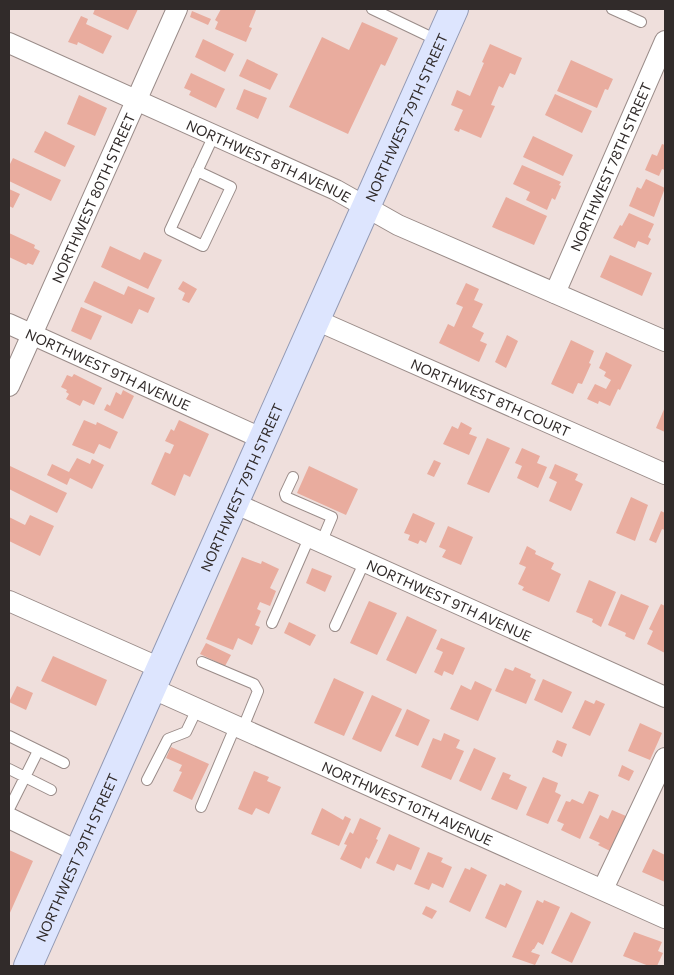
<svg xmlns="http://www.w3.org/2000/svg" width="674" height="975" font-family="Commissioner,sans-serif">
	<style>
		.building { fill: #e9ac9e }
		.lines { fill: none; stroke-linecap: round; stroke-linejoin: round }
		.service-casing { stroke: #9a8c89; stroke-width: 12 }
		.minor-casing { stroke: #9a8c89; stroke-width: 22 }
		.primary-casing { stroke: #9299b3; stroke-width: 30 }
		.service { stroke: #fff; stroke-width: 10 }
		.minor { stroke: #fff; stroke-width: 20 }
		.primary { stroke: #dde5fe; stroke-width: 28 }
		.labels { text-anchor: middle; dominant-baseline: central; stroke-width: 5; stroke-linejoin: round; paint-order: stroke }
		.street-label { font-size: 14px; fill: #312b2a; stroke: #fcede9 }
	</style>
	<rect width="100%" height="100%" fill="#efdfdc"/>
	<path class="building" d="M95,9H138L128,30L93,14Z
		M221,9L256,10L249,27L252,28L246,42L215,29L218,22L215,20Z
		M192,11L211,19L208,25L190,17Z
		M81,16L88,19L86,24L112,36L103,54L78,42L77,45L68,42Z
		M362,22L398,38L385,66L381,64L348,134L289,107L322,37L349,50Z
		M203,39L234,54L225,72L195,57Z
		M490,44L522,58L515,75L510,73L503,88L499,86L491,105L495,106L481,138L460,129L459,132L454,130L463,110L451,105L457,90L470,96L484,63L482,62Z
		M247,59L278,74L270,90L239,76Z
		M571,60L613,79L608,90L605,89L597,108L557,91Z
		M191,73L225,89L216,108L189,95L191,91L184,88Z
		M244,89L267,98L258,119L236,109Z
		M555,94L592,111L582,133L545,115Z
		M79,95L107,108L95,136L67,124Z
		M45,131L75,146L65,167L34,152Z
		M533,136L573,155L563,176L523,157Z
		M662,144L665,145V170L662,169L659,176L645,170L652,154L657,156Z
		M13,158L61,180L51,201L9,181V166Z
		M522,165L561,182L559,185L561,186L555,200L552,198L547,210L526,200L530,192L513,184Z
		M646,179L665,188L654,217L629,206L637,187L641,189Z
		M9,189L20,194L13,208L9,206Z
		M506,197L547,216L534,245L492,227Z
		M629,213L654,224L648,237L651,239L648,245L638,241L635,248L613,238L620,225L622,226Z
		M9,233L35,245L34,248L40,251L33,265L28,263L26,265L9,257Z
		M110,246L140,260L144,252L162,260L148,289L101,267Z
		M610,255L652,273L642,296L600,277Z
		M94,281L124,295L128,286L155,298L148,313L139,309L132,324L84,302Z
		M183,281L197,289L189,303L182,300L185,293L178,289Z
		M466,283L479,289L474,300L483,304L472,327L484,333L480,341L487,344L479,362L439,343L448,324L454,327L463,307L456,304Z
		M81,307L102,316L91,340L71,331Z
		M507,335L518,341L506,368L495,362Z
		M571,340L594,351L589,363L591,364L582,384L578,383L573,394L551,384Z
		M606,352L632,365L620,390L618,389L610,406L599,401L598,404L587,399L595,384L606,389L611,380L604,376L606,372L599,368Z
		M74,374L102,388L94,405L83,400L80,406L66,399L69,394L66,392L67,390L61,387L67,375L72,377Z
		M123,390L134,396L123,419L104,410L107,404L110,406L116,392L121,395Z
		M665,407V432L656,428Z
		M84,420L96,425L97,422L118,432L110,449L99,444L94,454L72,445Z
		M179,420L209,434L190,477L184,474L175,496L151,484L165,452L170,454L174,445L165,441L171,429L174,431Z
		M461,422L472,428L469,434L477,437L469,455L443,444L452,426L458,429Z
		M487,438L510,448L489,493L467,484Z
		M522,448L540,456L537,463L547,467L538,488L517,478L522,466L515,463Z
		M77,458L90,464L92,459L104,465L92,489L70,478L67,485L47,475L52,464L69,472Z
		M434,460L441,463L434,477L427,474Z
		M555,464L578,474L575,480L583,484L571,511L549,501L557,482L549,478Z
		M10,466L67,493L57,513L9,489V469Z
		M309,466L358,489L346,515L297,493Z
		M631,497L648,505L635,541L616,533Z
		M661,511L665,513V530L662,529L656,543L649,540Z
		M413,513L435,523L426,543L420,540L418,544L408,540L410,535L404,533Z
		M30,515L54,526L40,556L9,541V517L25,525Z
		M448,526L473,537L461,565L442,557L446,550L439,547Z
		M527,546L536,551L535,554L554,563L551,569L561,574L549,602L522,590L524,587L518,584L526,567L519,564Z
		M242,557L261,564L262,561L279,569L270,588L276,591L270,606L260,602L257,609L261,611L255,625L260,627L252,645L238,638L233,650L206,639Z
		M312,568L332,576L325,592L306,583Z
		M589,580L616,592L601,627L592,622L593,619L576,612Z
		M621,594L649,606L634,640L625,636L626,633L608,625Z
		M369,601L397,613L377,655L350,643Z
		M661,604L665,606V653L647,644L653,631L649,629Z
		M407,616L437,630L416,674L386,660Z
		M289,622L316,635L310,646L284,633Z
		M441,638L465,648L453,675L444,671L442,676L434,672L443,652L436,649Z
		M206,643L231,655L225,666L200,654Z
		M53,656L107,680L96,706L41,681Z
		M515,667L531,674L530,677L536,680L526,704L495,691L505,668L513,671Z
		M334,678L364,692L344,736L314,723Z
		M543,679L572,692L562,713L534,700Z
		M475,681L492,689L478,721L450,709L461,685L471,690Z
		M17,686L33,693L26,710L9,702Z
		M372,695L402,709L381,752L352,739Z
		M585,700L594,704L596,700L605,704L590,736L572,728Z
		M407,709L430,720L418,746L395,736Z
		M640,723L662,733L650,760L628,751Z
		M444,733L460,740L456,748L464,751L451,780L421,767L433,738L441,741Z
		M557,740L567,744L562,757L552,752Z
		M171,747L209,764L192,800L173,791L182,772L179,771L182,765L166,758Z
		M474,748L496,758L481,791L459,781Z
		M622,765L634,771L629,781L618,776Z
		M254,771L269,777L267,781L281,787L269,814L256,808L252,815L238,809Z
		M503,772L511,775L509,779L527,787L517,810L491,799Z
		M543,777L558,783L555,792L561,795L548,824L526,815Z
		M589,791L599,795L580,839L561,830L564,824L557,821L566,801L570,802L572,799L583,804Z
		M322,808L343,820L345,816L351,819L339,846L311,834Z
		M612,810L626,816L610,851L598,845L600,843L589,838L600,815L608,819Z
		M360,818L381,828L376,839L378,840L369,859L366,857L361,869L340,859L347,845L344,844L350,832L353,834Z
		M389,834L420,848L411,870L397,864L394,871L376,863Z
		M653,849L665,855V882L642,872Z
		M9,850L33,861L9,915Z
		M428,852L443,858L441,862L452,867L443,888L432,883L429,890L414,884Z
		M471,867L487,875L470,912L449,902L465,868L470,870Z
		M506,883L522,891L506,928L485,918L500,884L505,886Z
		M537,900L543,903L544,900L560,907L543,945L538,942L534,949H533L531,952L540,955L535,965L512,957Z
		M426,906L437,911L432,919L422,914Z
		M571,912L591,922L572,963L551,953Z
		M634,932L662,942L658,951L663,953L657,966H649L623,956Z"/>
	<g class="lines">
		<defs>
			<path id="service" d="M372,9L439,41
				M612,9L641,22
				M197,171L231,187L203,246L170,230L214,135
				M293,477L285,494L286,497L332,517L321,543
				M272,623L309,538
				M335,626L364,563
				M202,662L254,684L258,691L242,730
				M9,736L64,763
				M9,769L51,790
				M147,780L168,739L186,732L197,709
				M201,807L235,727
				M9,809L38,751"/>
			<g id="minor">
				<path id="s1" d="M9,43L336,190L398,225L665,341"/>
				<path id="s2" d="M555,293L665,41"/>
				<path id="s3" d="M316,320L665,474"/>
				<path id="s4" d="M9,324L263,439"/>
				<path id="s5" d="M9,386L177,9"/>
				<path id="s6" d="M234,503L665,697"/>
				<path d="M9,601L160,668"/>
				<path id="s7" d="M151,688L665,918"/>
				<path d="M9,818L79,852"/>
				<path d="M603,889L665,758"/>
			</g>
			<g id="primary">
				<path id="s8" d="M28,966L454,9"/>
			</g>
		</defs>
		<use href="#service" class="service-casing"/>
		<use href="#minor" class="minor-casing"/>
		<use href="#primary" class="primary-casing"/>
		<use href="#service" class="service"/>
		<use href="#minor" class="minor"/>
		<use href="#primary" class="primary"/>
	</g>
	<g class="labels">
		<g class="street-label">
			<text stroke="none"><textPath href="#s8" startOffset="929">NORTHWEST 79TH STREET</textPath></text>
			<text stroke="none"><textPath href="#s1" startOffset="285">NORTHWEST 8TH AVENUE</textPath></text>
			<text stroke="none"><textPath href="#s2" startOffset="138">NORTHWEST 78TH STREET</textPath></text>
			<text stroke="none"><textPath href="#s5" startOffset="206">NORTHWEST 80TH STREET</textPath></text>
			<text stroke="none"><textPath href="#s4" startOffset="109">NORTHWEST 9TH AVENUE</textPath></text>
			<text stroke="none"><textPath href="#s3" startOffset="191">NORTHWEST 8TH COURT</textPath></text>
			<text stroke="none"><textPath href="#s8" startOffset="524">NORTHWEST 79TH STREET</textPath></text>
			<text stroke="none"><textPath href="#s6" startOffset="236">NORTHWEST 9TH AVENUE</textPath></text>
			<text stroke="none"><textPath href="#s7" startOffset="281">NORTHWEST 10TH AVENUE</textPath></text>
			<text stroke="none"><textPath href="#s8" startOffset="119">NORTHWEST 79TH STREET</textPath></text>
		</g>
	</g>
	<rect width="674" height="975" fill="none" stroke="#312b2a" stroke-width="20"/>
</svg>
